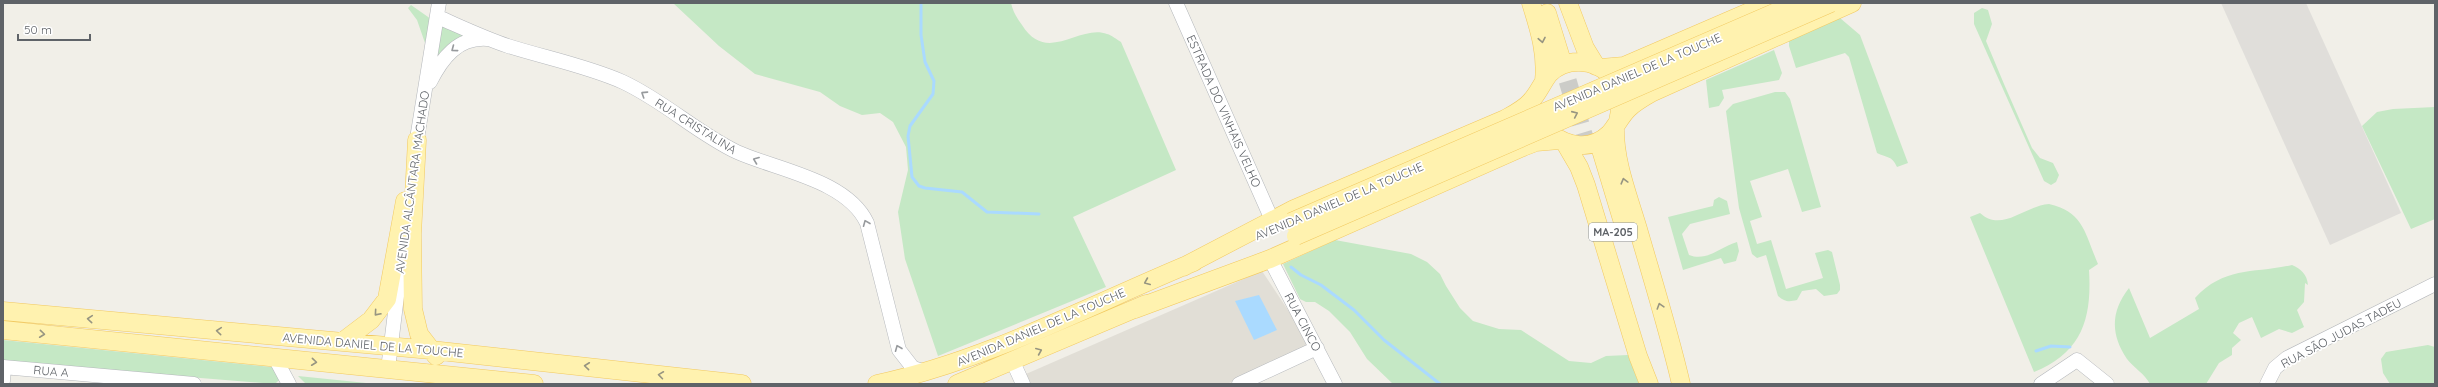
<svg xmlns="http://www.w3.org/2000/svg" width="2438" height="387" font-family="Quicksand,sans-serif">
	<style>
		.industrial { fill: #e0deda }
		.education { fill: #e1ded6 }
		.green { fill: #c5e8c5 }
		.water { fill: #aadaff }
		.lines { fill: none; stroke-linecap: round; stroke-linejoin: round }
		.stream { stroke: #aadaff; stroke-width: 3 }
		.major-tunnel { stroke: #ccccc8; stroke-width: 18; stroke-dasharray: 18 9; stroke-linecap: butt }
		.minor-casing { stroke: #b5b8bc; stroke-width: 15 }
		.major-casing { stroke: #f2c960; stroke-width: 19 }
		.minor { stroke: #fff; stroke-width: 14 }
		.major { stroke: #fff2af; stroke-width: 18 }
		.major-bridge-casing { stroke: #f2c960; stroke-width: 19; stroke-linecap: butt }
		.major-bridge { stroke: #fff2af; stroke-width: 18 }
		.oneway { stroke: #979581 }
		.oneway2 { stroke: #979a9d }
		.labels { text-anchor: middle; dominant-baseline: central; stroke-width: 3.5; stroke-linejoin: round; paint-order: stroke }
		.shield { fill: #fff; stroke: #8f9295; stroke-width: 1 }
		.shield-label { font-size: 11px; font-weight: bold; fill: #5f6368 }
		.street-label { font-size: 12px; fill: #5f6368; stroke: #fff }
	</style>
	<rect width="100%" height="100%" fill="#f1efe8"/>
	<path class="industrial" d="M2221,3H2306L2401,213L2330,245Z"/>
	<path class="education" d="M1262,271L1311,345L1227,384H1030L1026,374Z"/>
	<path class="green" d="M673,3H1011C1013,12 1017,18 1022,25C1047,65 1079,24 1107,34C1112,35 1117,40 1121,42L1176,170L1073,217L1106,287L938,356L905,259L898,212L908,170L906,147L893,122L880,113L862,115L840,106L820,92L755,74L719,46Z
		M411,5L431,19L425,43L417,20L408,8Z
		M1982,8L1988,10L1992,24L1986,41L2004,84L2032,148L2040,158L2053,163L2059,175L2056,182L2051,185L2044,181L1974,24V13Z
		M1840,18L1860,35L1908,163L1897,167C1892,155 1886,158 1877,153L1849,57L1845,53L1796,68L1789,46V38Z
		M440,25L464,35L437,56Z
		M1774,50L1782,73L1779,80L1722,90L1724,98L1719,106L1709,108L1706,80Z
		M1775,92H1785L1790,99L1821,207L1802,212L1788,169L1750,181L1762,217L1750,221L1757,244L1771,240L1786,289L1823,278L1815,253L1828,250L1832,252L1840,285V290L1837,294L1824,296L1816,289L1802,291L1797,300C1789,302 1785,302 1778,296L1766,255L1757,258L1752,254L1739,208L1726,111L1733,104Z
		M2435,107V219L2411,229L2362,126L2377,112L2393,109Z
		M1719,197L1727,201L1730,214L1690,224L1682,234L1689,255C1707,262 1720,247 1737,242L1739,251L1736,261L1724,264L1721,258L1683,270L1668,217L1713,206L1714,200Z
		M2049,204C2084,212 2085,234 2098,264L2089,270C2092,319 2082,352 2034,372L1970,217L1980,213C2002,233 2024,206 2049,204Z
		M1335,240L1411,254L1427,262L1440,274L1446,286L1460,308L1473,321L1499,329L1521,330L1569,361L1591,363L1606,356L1628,355L1639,384H1393L1367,359L1350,332L1329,311L1315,302H1306L1300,299L1283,264Z
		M2292,265C2301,269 2307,274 2308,285L2305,283L2304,302L2297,310L2304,327L2292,333L2279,329L2261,338L2252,317L2239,323L2233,333L2241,340L2232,348V355L2219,363L2206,384H2150C2145,374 2134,368 2127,359C2110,334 2111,311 2129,288L2150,338L2199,309L2195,298C2225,266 2253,274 2292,265Z
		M3,340L272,367L277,371L280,379L275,384L3,362Z
		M2428,345L2435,347V384H2390L2383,373L2381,359L2386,352Z
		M298,376L376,384H306Z"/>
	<path class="water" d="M1259,295L1277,330L1254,340L1235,301Z"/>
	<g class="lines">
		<path class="stream" d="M921,3V35L925,62L934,81L933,94L910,126L908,136L912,177L919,186L925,188L962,192L987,212L1039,214
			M1291,267L1301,275L1321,285L1354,310L1384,340L1440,384
			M2036,351L2051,346L2070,347"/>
		<path class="major-tunnel" d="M1560,55L1589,153"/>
		<defs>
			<path id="minor" d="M1176,3L1272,220
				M438,17C461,27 484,38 508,46C546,58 587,66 623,82C664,101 697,133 737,152C777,170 847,180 867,223L899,350L913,368L926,372
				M430,82C442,58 458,37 487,39
				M415,151L439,3
				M1270,259L1335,384
				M275,358L289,384
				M2077,360L2107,384
				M1013,362L1023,384
				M3,367L194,384
				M388,369L399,280
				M3,381L4,367
				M1239,384L1317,348
				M2041,384L2077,360
				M2267,384L2275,368L2287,358L2435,284"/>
			<path id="major" d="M1531,3C1539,29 1547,53 1544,81
				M1568,3L1585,48L1596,66
				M1547,13L1560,55
				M1601,68L1624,66L1770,3
				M1615,126C1614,161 1628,195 1638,229C1653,281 1669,332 1681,384
				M1550,133C1568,147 1591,151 1609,134C1616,127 1620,117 1628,109C1635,102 1644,97 1653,92L1852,3
				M417,140L412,234L413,309L419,334L436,356
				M1565,143L1579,167L1586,185L1638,356L1649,384
				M1601,150L1624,226
				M1183,267L1294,209L1505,119C1514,114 1524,109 1530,102C1538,94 1542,83 1549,74C1566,57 1594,59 1610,75C1622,88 1622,105 1618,121
				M1135,309L1270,259L1523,147L1536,142L1559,140
				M3,311L431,350L742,384
				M3,330L534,384
				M342,342L371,320L387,299L405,201
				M877,384C988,360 1090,305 1194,262
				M957,384L1146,304"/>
		</defs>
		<use href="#minor" class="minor-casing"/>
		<use href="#major" class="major-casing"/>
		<use href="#minor" class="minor"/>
		<use href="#major" class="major"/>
		<defs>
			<path id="major-bridge" d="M1291,222L1797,3
				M1296,236L1831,3"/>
		</defs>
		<use href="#major-bridge" class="major-bridge-casing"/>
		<use href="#major-bridge" class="major-bridge"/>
	</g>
	<defs><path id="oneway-chevron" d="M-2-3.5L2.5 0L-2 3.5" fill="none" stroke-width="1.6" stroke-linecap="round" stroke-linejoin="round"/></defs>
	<g class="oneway">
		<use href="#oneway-chevron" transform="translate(1542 40) rotate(79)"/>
		<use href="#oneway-chevron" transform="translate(1575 114) rotate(-24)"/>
		<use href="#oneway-chevron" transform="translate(1624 181) rotate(-105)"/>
		<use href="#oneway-chevron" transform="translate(1147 282) rotate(157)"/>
		<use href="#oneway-chevron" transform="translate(1660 306) rotate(-107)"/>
		<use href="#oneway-chevron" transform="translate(377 313) rotate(131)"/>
		<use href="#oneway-chevron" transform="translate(90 319) rotate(-175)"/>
		<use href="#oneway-chevron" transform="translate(219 331) rotate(-175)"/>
		<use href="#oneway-chevron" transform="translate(42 334) rotate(6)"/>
		<use href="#oneway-chevron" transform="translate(1039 351) rotate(-23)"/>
		<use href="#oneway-chevron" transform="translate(314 362) rotate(6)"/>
		<use href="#oneway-chevron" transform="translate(587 366) rotate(-174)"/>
		<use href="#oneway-chevron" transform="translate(661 375) rotate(-172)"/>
	</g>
	<g class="oneway2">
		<use href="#oneway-chevron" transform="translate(454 49) rotate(143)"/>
		<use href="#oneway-chevron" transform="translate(644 94) rotate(-147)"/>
		<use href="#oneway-chevron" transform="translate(756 160) rotate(-159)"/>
		<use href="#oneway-chevron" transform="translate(866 223) rotate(-112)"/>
		<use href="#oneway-chevron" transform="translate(898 348) rotate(-112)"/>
	</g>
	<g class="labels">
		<rect class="shield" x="1589" y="223" width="48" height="18" rx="3"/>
		<g class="shield-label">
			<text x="1613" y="232">MA-205</text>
		</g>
		<g class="street-label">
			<text transform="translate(1637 72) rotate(-23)">AVENIDA DANIEL DE LA TOUCHE</text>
			<text transform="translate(1224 111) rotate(66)">ESTRADA DO VINHAIS VELHO</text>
			<text transform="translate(696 126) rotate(32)">RUA CRISTALINA</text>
			<text transform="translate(412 182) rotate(-82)">AVENIDA ALCÂNTARA MACHADO</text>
			<text transform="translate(1339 201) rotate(-23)">AVENIDA DANIEL DE LA TOUCHE</text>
			<text transform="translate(1303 322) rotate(62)">RUA CINCO</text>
			<text transform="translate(1041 327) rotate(-23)">AVENIDA DANIEL DE LA TOUCHE</text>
			<text transform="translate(2341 333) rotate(-28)">RUA SÃO JUDAS TADEU</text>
			<text transform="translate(373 345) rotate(5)">AVENIDA DANIEL DE LA TOUCHE</text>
			<text transform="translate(51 371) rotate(5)">RUA A</text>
		</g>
	</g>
	<rect width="2438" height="387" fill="none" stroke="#5f6368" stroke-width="8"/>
	<path d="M18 34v6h72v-6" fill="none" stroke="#5f6368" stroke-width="2"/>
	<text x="24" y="34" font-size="12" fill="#5f6368" stroke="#ffffff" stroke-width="3" paint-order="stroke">50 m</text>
</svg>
